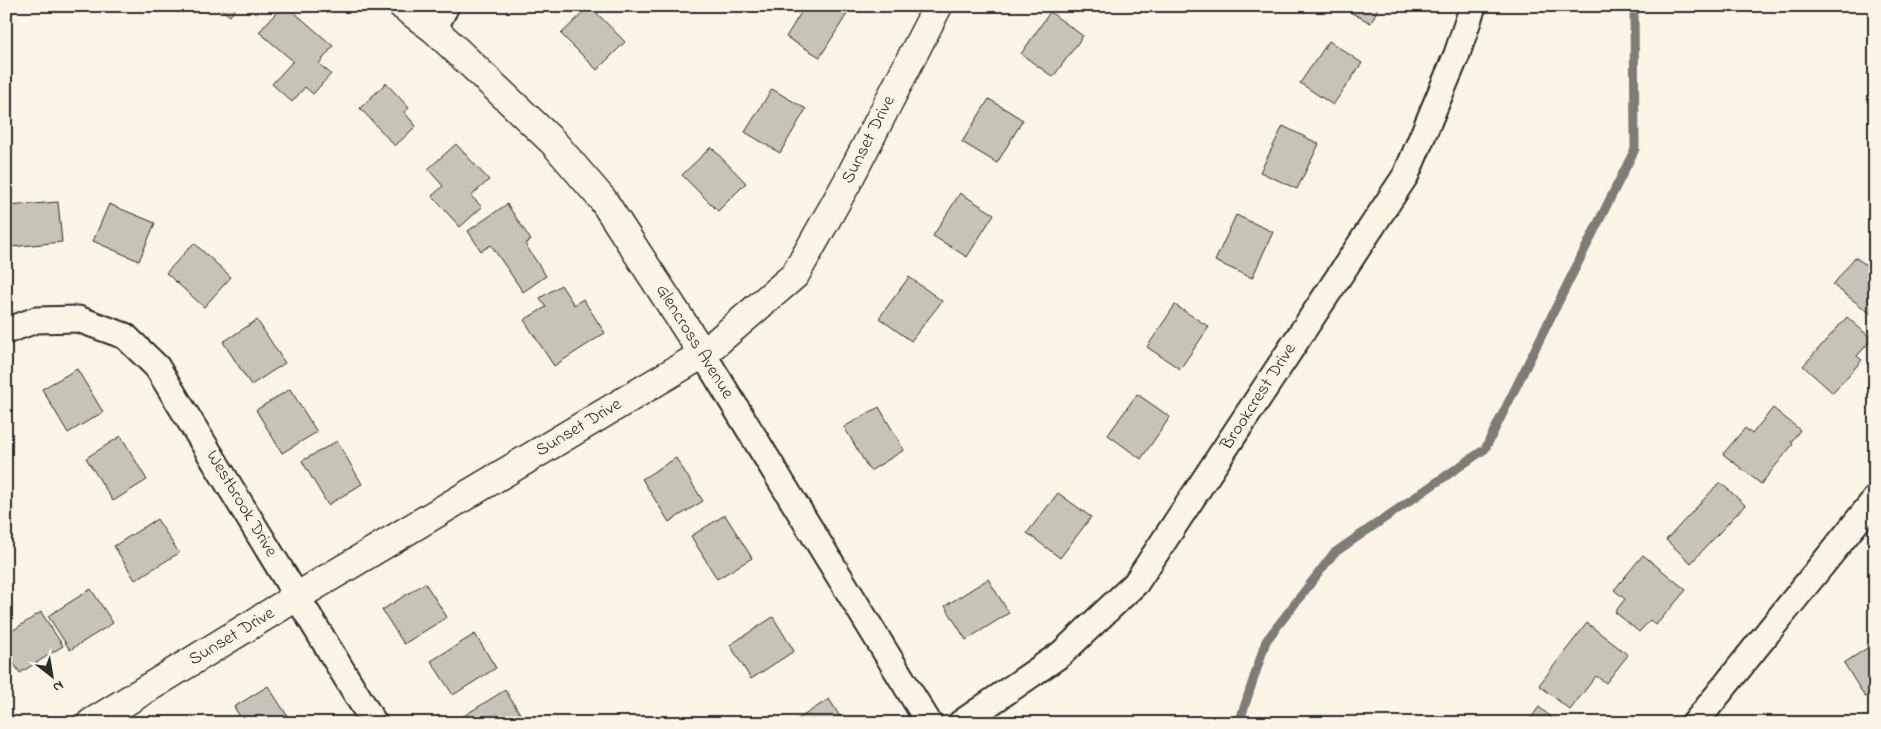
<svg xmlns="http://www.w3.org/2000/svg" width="1881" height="729" font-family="'Indie Flower',sans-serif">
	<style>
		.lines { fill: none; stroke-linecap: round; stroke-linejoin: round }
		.stream { stroke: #7d7b74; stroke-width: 9 }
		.building { fill: #c8c3b7; stroke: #2b2b2b }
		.street-casing { stroke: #2b2b2b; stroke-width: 29 }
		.secondary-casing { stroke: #2b2b2b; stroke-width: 31 }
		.street { stroke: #fcf5e5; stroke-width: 25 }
		.secondary { stroke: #fcf5e5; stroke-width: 28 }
		.labels { text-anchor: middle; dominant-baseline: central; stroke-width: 5; stroke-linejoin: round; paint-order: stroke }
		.street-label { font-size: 18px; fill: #2b2b2b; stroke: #fcf5e5 }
	</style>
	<rect width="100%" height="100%" fill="#fcf5e5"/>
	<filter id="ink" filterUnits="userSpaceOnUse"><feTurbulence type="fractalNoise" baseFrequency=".02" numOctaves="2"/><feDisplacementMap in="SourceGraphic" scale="10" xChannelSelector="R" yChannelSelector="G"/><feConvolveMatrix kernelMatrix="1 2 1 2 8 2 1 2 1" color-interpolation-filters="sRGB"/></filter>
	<g filter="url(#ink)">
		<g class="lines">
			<path class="stream" d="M1239,723L1266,641L1334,553L1485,449L1635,149L1634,6"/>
		</g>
		<path class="building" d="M217,6H237L230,16Z
			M282,6H287L333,46L319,64L331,74L313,94L305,87L292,102L272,84L293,61L259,32Z
			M590,6L625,42L597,70L561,34Z
			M805,6H834L847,14L820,57L786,37Z
			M1338,6H1379L1371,23Z
			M1050,12L1083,36L1053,77L1021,54Z
			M1329,41L1362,63L1333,105L1300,83Z
			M386,83L409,108L404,112L416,126L395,146L360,108Z
			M772,89L806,109L780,153L745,132Z
			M989,99L1023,120L997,163L962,142Z
			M1283,126L1319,144L1297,189L1260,172Z
			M456,144L489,180L471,196L482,207L460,227L432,196L443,186L428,169Z
			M711,147L746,183L718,211L682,175Z
			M960,193L994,214L967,257L933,236Z
			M58,202L62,242L11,247L7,206Z
			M109,204L155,223L139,261L93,241Z
			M507,204L531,240L525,244L546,276L523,292L491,245L481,251L468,231Z
			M1236,215L1273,232L1252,278L1215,261Z
			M194,243L231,277L204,307L166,273Z
			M1875,253V317L1833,285L1855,257L1866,265Z
			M909,277L942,301L911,341L879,318Z
			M561,285L574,305L583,299L605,333L554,366L524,320L546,307L540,298Z
			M1175,305L1209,327L1180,369L1147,347Z
			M1847,317L1872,339L1857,356L1862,360L1833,393L1803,366Z
			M257,320L285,363L251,385L223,342Z
			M77,369L103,412L68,433L42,389Z
			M290,389L317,432L282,453L256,410Z
			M1137,394L1170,417L1141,459L1108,435Z
			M879,407L904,450L870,471L844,427Z
			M1773,408L1800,430L1791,442L1793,444L1761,484L1723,454L1745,428L1752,434Z
			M121,436L147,480L113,501L86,458Z
			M337,441L362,484L328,505L302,461Z
			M676,458L703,501L669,522L642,479Z
			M1720,482L1745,505L1691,563L1666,540Z
			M1058,493L1091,517L1060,558L1027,533Z
			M725,515L752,558L717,579L691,536Z
			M157,519L179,553L135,580L114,546Z
			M1643,555L1686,590L1656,625L1650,620L1639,632L1615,612L1625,599L1614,590Z
			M988,579L1009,613L966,640L945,606Z
			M425,583L447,617L404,644L382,610Z
			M91,589L113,623L70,650L48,616Z
			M41,612L63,646L20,673L6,652V635Z
			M773,617L794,651L751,679L730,645Z
			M1587,623L1628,655L1606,683L1596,676L1570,710L1539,685Z
			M475,634L496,668L453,695L431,661Z
			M1875,643V691L1865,697L1844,663Z
			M268,686L292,723H244L234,707Z
			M505,690L526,723H465L462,717Z
			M829,699L844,723H792Z
			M1539,707L1558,723H1527Z"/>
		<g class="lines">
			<defs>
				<path id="street" d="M434,29L446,6
					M6,331L36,320L78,319L125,336L157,367L374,723
					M703,354L929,723
					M961,723L1061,654L1136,583L1406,175L1457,54L1473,6
					M1695,723L1875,499"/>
				<path id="secondary" d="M403,6L434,29L553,142L603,200L703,354
					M91,723L298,596L703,354L795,275L848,181L938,6"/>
			</defs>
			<use href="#street" class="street-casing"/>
			<use href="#secondary" class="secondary-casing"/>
			<use href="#street" class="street"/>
			<use href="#secondary" class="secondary"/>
		</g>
	</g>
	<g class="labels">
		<g class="street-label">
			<text transform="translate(869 140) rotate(-63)">Sunset Drive</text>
			<text transform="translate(694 342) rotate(58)">Glencross Avenue</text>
			<text transform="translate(1259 397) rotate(-57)">Brookcrest Drive</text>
			<text transform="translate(579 428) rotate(-31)">Sunset Drive</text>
			<text transform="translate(241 504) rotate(59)">Westbrook Drive</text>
			<text transform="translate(232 637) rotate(-31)">Sunset Drive</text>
		</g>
	</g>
	<rect width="1881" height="729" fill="none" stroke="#fcf5e5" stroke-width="25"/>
	<rect x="12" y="12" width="1856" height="704" fill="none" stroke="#2b2b2b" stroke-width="2" filter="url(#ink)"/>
	<g transform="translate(52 676) rotate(149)" stroke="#fcf5e5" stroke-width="4" paint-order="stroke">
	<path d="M0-4L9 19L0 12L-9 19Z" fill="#2b2b2b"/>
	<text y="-8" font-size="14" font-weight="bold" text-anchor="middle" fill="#2b2b2b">N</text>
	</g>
</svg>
